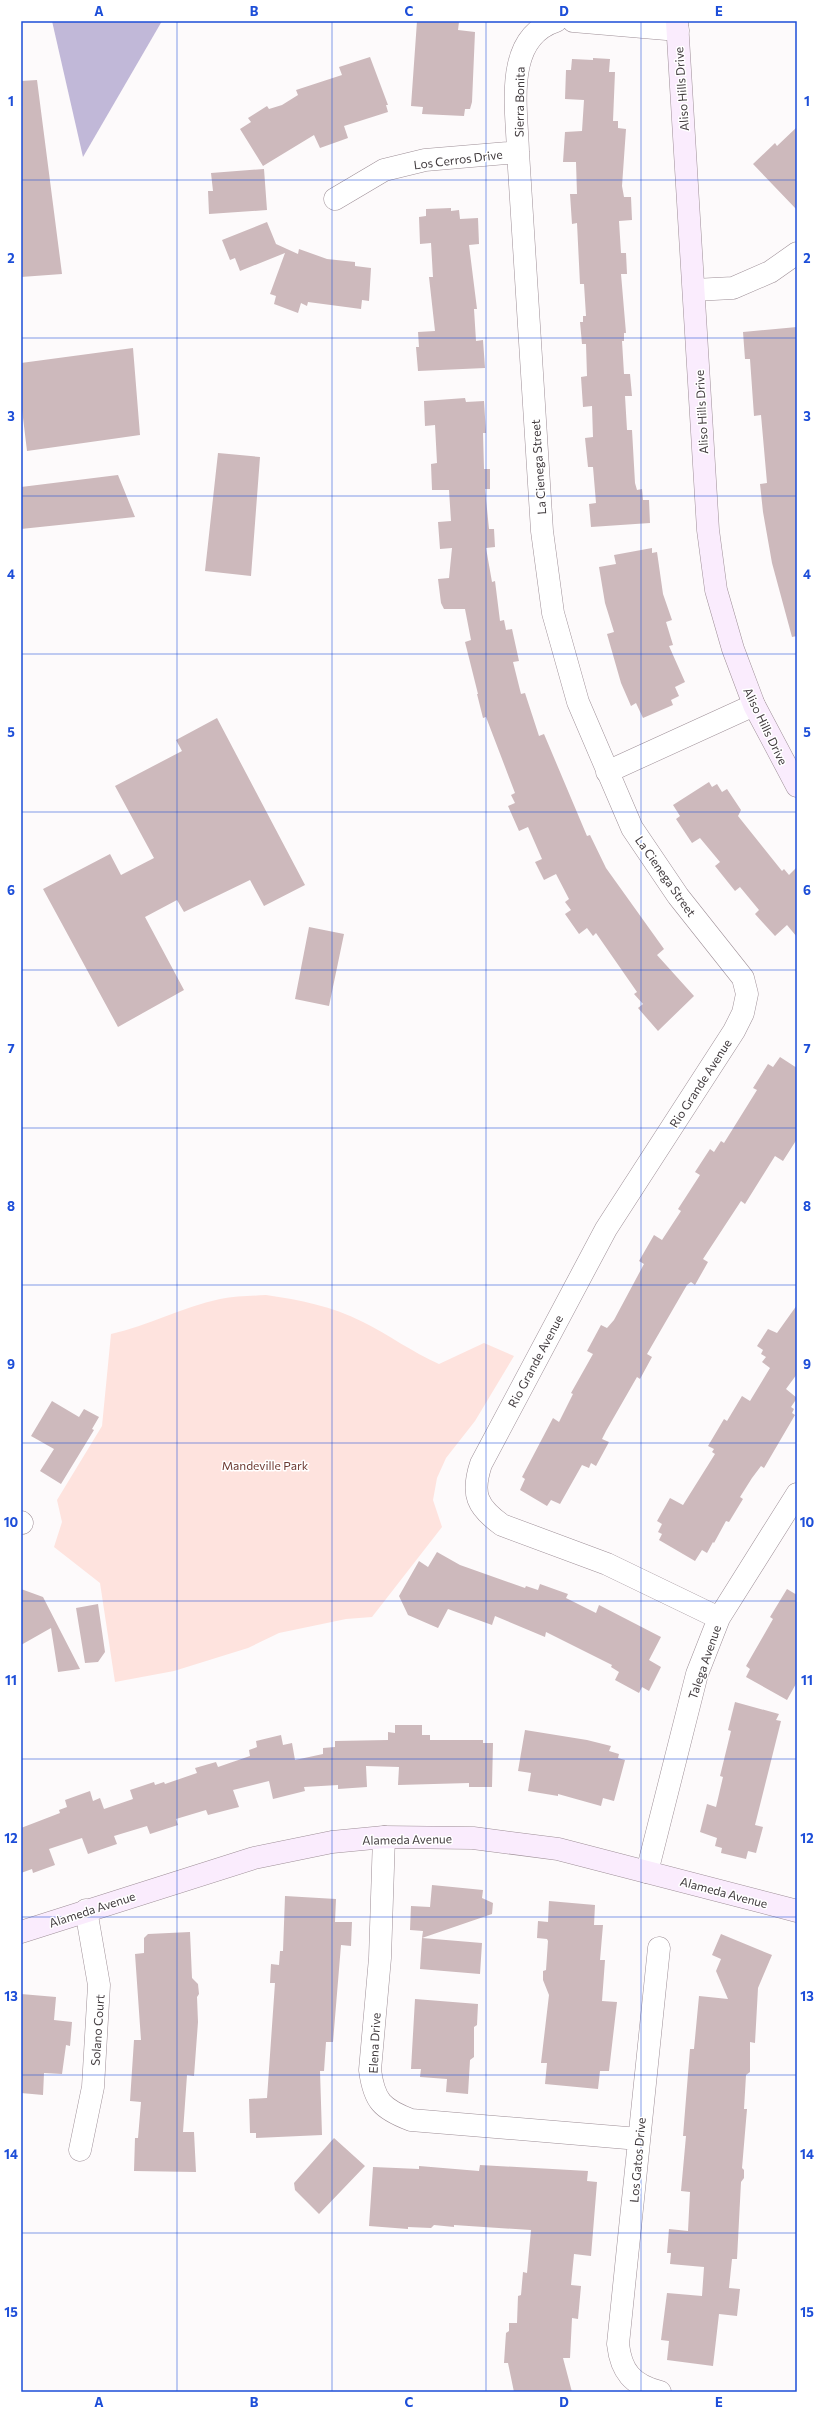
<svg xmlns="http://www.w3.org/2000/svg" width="818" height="2413" font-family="Commissioner,sans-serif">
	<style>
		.green { fill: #fee3de }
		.water { fill: #c1b8d8 }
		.building { fill: #cdb9bc }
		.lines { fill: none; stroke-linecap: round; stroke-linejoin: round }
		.street-casing { stroke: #9e8f97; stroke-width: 23 }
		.secondary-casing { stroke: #9e8f97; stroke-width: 23 }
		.street { stroke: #fff; stroke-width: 22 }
		.secondary { stroke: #faecfd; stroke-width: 22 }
		.grid { fill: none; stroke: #1d4ed8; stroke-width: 1; stroke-opacity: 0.55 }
		.labels { text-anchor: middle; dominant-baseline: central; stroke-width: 3; stroke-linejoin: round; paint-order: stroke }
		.street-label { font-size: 12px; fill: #413b3e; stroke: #fff }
		.park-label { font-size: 12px; fill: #6d3931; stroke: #fff }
		.neatline { fill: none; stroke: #1d4ed8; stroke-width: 1.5 }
		.grid-label { font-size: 13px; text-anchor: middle; font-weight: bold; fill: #1d4ed8 }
	</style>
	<rect width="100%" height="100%" fill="#fdfafb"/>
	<path class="green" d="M266,1295C300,1300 332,1306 363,1322C389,1335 412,1352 439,1364L484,1343L514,1356L475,1421L446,1458L437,1478L433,1500L442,1527L372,1617L346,1619L279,1633L248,1648L174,1671L115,1682L100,1583L54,1547L62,1522L57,1500L102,1426L111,1334C148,1326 182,1307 220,1299C235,1296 251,1296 266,1295Z"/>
	<path class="water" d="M52,21H162L83,157Z"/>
	<path class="building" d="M417,21L459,22L458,30L475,32L472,102L470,109H465L464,116L422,114L423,107L411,106Z
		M370,57L388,105H386L388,112L344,126L348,138L320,148L314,135L263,166L240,129L251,122L248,118L267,106L269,109L282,105L298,95L296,90L342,75L339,67Z
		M593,58L610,59L609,72H615L613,121H618V128L626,129L622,186L624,197H631L632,220L619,221L621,253H626L627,274H621L626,333H624V341H622L624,374H630L632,396H625L627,430H632L635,483L637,490L642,489L643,500H649L650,523L591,527L589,504L596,503L593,467H588L585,438L593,437L592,406L583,407L581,377L587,376L586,344H582L580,322H583V316H586L584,284H580L577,223L572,224L570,194H577L576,162H563L565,132L582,131L584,100L565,99L566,70H571L572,59L593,60Z
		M37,80L62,274L21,277V81Z
		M797,127V210L753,164L775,143L777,146Z
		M264,169L267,210L209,214L208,191H213L211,173Z
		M451,208V211L459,210L460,219L478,218L479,244L469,245L477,309H474L476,341L483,340L485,368L418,371L416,347H419L418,332L435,331L429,277H433L431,243L420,244L419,217L426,216V209Z
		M267,222L276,244L298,254L299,249L327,259L355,262V266L371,268L369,301L362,300L361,309L308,302L307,306L301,303L298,313L274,304L276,296L270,294L285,253L240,271L235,258L230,260L222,240Z
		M797,327V636L792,637L772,563L763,512L760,484L767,483L761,415L754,416L750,359H745L743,332Z
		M133,348L140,435L27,451L21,401V363Z
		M465,398L466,402L484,401L486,433H483L484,469H490V489H485L489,529H494L495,547L486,548L492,582L495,581L500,621L504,620L506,630L512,629L519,661L513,662L521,694L525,693L539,736L544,734L587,836L590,835L606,868L664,949L657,955L694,996L658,1031L638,1008L643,1004L634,994L637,992L596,933L593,936L587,928L579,934L565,914L571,910L565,902L569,899L556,874L544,880L535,862L542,859L528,827L519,831L508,806L515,803L511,795L515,793L486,717L483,718L477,694H478L465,642L471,640L465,609H444L441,603L438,579L449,578L452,548L440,549L438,522L451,521L449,490H432L431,464L437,463L435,425L425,426L424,401Z
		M218,453L260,457L251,576L205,571Z
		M118,475L135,517L21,529V487Z
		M652,548V553L657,552L663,594L672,620L666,622L673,645L669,646L685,682L675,687L679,696L671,700L673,705L643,718L636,703L631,706L621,683L607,634L614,632L605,603L599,567L616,564L614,555Z
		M217,718L305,885L264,906L250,880L184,912L177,900L145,917L184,990L118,1027L43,889L110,854L121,875L154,858L115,786L182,751L176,740Z
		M709,782L712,787L717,784L722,792L727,789L741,810L738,816L782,871L784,869L789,875L797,867V937L787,925L775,936L755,914L759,910L740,887L735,891L715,866L720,862L700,838L692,843L676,819L680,816L673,805Z
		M309,927L344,934L329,1006L295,999Z
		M780,1057L797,1068V1139L783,1161L775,1156L745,1204L741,1201L703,1259L708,1262L695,1285L691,1282L687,1285L647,1354L652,1357L640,1379L637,1377L606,1431L602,1439L609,1442L596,1466L591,1463L589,1468L582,1465L560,1504L551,1500L547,1506L520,1490L525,1479L522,1477L553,1418L559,1422L573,1394L571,1393L593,1354L587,1351L601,1325L607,1328L614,1320L644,1264L639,1261L654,1235L662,1240L681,1211L678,1209L700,1175L695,1172L710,1149L714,1152L721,1141L724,1143L757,1090L753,1088L768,1064L773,1067Z
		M797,1305V1374L786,1389L797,1398L791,1407L794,1409L792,1413L795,1415L764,1468L761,1466L752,1478L740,1497L743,1499L729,1522L726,1521L714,1543L713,1542L707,1553L702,1550L695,1561L659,1540L662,1534L658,1532L662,1524L657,1521L670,1498L683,1505L715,1454L712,1452L714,1449L708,1446L724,1419L727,1421L742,1396L750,1401L770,1368L762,1362L766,1357L761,1354L763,1350L757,1346L768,1329L777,1333Z
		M52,1401L79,1417L84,1409L99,1417L92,1429L94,1430L61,1484L40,1471L54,1449L31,1436Z
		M437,1552L460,1565L525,1588L526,1586L538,1590L540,1584L568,1594L566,1598L596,1613L599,1605L661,1637L649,1660L661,1667L649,1691L642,1687L639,1693L615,1680L619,1672L611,1667L612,1665L546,1632L545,1637L495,1616L492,1625L448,1609L438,1628L408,1615L399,1596L419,1561L428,1567Z
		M21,1589L43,1597L80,1669L58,1672L51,1628L21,1645Z
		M787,1589L797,1595V1682L787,1700L746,1677L750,1669L746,1666L773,1619L770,1617Z
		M98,1604L105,1652L98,1662L85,1663L76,1608Z
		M735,1702L779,1714L776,1720L781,1721L755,1825L763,1827L756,1853L748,1851L746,1859L721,1853L722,1848L715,1846L717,1838L700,1832L707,1804L716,1807L723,1777L720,1776L731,1731L728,1730Z
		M395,1725H422V1735H430V1740H483V1743H493L492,1787H469V1783L398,1785L399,1767L366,1766L367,1787L338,1789V1785L304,1787L305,1791L273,1799L269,1781L233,1790L239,1807L208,1815L206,1810L176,1819L178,1825L150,1834L147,1826L114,1836L117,1844L88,1854L82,1838L49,1849L55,1865L33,1873L32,1869L21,1873V1828L60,1813L59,1810L67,1807L65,1800L90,1791L93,1801L100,1798L104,1809L133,1799L130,1790L154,1782L155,1785L164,1782L165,1784L197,1773L195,1768L216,1762L218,1767L250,1756L249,1750L257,1747L256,1741L281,1735L283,1745L292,1743L295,1760L323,1754V1748L335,1747V1741L388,1740V1732L395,1733Z
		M525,1730L587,1740L611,1746L609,1751L619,1754L618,1758L625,1760L614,1801L603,1798L601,1806L558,1794V1796L528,1791L531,1773L518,1771Z
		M432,1885L483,1890L482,1898L493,1903L492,1914L422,1938L423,1931L410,1930L411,1906L430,1907Z
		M285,1896L336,1899L335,1922H352L351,1946L341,1945L333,2042H326L324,2071H320L322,2135L256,2138V2133H250L249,2099L267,2098L275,1983H270L271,1964L279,1965L280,1951H283Z
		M549,1901L595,1905L594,1925H603L600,1960H605L602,2001L617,2002L609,2071H600L598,2089L545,2084L547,2063H541L549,1995L543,1980V1971L546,1970L548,1941L547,1939L537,1938L538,1921L548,1922Z
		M190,1932L192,1978L198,1984L199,1994L197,1997L198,2022L194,2076L187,2075L183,2132H194L196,2172L134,2171L135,2138H138L141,2102L130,2101L134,2040H141L135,1954L144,1953V1938L148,1934Z
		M721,1934L772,1955L758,1988L755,2043L750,2042V2072L746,2075L744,2109H747L742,2168L744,2170V2178L741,2182L737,2259H732L729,2288L740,2289L737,2316L719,2314L713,2366L667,2360L669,2341L661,2340L667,2293L702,2296L704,2267L670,2264L671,2253H667L669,2229L688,2231L690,2192L681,2191L686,2136H683L690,2049H694L699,1996L728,1999L716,1971L721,1959L712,1955Z
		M422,1938L482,1943L480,1974L420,1969Z
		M21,1994L56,1997L54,2020L72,2022L70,2046L66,2045L62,2074L44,2073L43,2095L21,2093Z
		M415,1999L478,2004L477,2025L474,2027V2057L470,2060L468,2094L446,2092L447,2079L420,2077L421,2069H411Z
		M334,2138L365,2166L319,2214L295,2190L294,2183Z
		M480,2165L588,2171L587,2181L597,2182L591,2256L574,2254L571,2285L581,2286L578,2319L572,2318L570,2358H563L572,2392H514L508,2363H504L506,2333L509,2331V2323H517L518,2296L521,2295L523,2272L527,2273L531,2230L454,2225V2227L434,2225L431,2228L408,2227V2229L369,2226L373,2167L419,2169V2166L479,2171Z"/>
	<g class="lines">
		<defs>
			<path id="street" d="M556,21C503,38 517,109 518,152L542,531L553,613L578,702L632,828L678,896L743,978L747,994L743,1013L734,1031L606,1229L481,1464C471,1494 477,1507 502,1525L607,1564L719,1618
				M573,21L678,30
				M335,199L384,170L425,160L518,152
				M694,290L733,288L770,272L797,253
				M607,772L754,705
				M21,1522L22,1523
				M384,1837L380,1958L370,2070C374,2101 382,2109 411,2120L639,2139
				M647,1872L697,1674L719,1618L797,1494
				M659,1948L618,2344C621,2371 632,2385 660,2392
				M80,2150L93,2087L99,1985L86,1910"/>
			<path id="secondary" d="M677,21L708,530L716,590L733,649L754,705L797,786
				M21,1932L254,1858L332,1842L384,1837L473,1838L558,1849L797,1911"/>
		</defs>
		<use href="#street" class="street-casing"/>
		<use href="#secondary" class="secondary-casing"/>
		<use href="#street" class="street"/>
		<use href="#secondary" class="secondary"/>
	</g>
	<path class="grid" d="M177,21V2392M332,21V2392M486,21V2392M641,21V2392M21,180H797M21,338H797M21,496H797M21,654H797M21,812H797M21,970H797M21,1128H797M21,1285H797M21,1443H797M21,1601H797M21,1759H797M21,1917H797M21,2075H797M21,2233H797"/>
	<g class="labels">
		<g class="street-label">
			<text transform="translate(681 89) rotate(-94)">Aliso Hills Drive</text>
			<text transform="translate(519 102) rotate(-89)">Sierra Bonita</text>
			<text transform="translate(458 159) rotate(-7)">Los Cerros Drive</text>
			<text transform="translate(701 412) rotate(-93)">Aliso Hills Drive</text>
			<text transform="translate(538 467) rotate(-94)">La Cienega Street</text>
			<text transform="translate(766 726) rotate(64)">Aliso Hills Drive</text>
			<text transform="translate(666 876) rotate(55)">La Cienega Street</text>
			<text transform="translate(700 1083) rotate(-57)">Rio Grande Avenue</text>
			<text transform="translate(535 1361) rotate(-62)">Rio Grande Avenue</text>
			<text transform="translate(704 1662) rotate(-71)">Talega Avenue</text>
			<text transform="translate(407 1839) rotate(-1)">Alameda Avenue</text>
			<text transform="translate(724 1892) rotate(15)">Alameda Avenue</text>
			<text transform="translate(92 1909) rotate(-18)">Alameda Avenue</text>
			<text transform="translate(97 2030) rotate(-86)">Solano Court</text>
			<text transform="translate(374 2043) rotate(-87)">Elena Drive</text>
			<text transform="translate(637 2160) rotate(-85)">Los Gatos Drive</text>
		</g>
		<g class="park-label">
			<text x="265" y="1465">Mandeville Park</text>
		</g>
	</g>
	<rect width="818" height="2413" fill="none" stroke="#ffffff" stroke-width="44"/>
	<rect x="22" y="22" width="774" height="2369" class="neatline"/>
	<g class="grid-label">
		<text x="99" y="16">A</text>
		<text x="254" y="16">B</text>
		<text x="409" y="16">C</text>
		<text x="564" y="16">D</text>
		<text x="719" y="16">E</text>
		<text x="11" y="106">1</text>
		<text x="807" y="106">1</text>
		<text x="11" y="263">2</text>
		<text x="807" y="263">2</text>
		<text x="11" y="421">3</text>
		<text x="807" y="421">3</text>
		<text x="11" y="579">4</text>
		<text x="807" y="579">4</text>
		<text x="11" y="737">5</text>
		<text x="807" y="737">5</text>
		<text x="11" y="895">6</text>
		<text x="807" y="895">6</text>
		<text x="11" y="1053">7</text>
		<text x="807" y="1053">7</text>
		<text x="11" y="1211">8</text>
		<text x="807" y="1211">8</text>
		<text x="11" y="1369">9</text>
		<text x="807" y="1369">9</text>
		<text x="11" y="1527">10</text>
		<text x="807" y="1527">10</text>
		<text x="11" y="1685">11</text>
		<text x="807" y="1685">11</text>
		<text x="11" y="1843">12</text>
		<text x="807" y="1843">12</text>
		<text x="11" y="2001">13</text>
		<text x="807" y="2001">13</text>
		<text x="11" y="2159">14</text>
		<text x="807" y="2159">14</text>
		<text x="11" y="2317">15</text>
		<text x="807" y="2317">15</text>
		<text x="99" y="2407">A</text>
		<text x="254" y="2407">B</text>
		<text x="409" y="2407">C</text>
		<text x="564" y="2407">D</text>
		<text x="719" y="2407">E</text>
	</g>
</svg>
